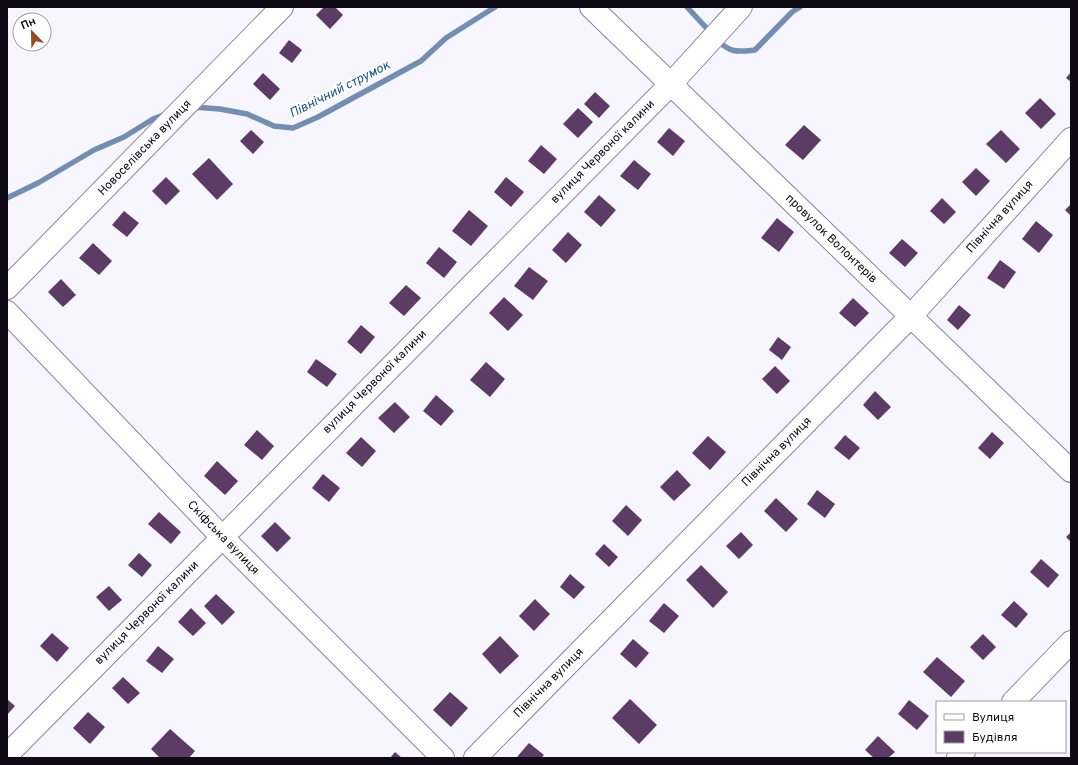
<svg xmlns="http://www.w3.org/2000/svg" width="1078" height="765" font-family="Overpass,sans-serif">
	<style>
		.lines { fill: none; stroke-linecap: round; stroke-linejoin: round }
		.stream { stroke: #748eb2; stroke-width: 5.5 }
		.building { fill: #5c3b64 }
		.minor-casing { stroke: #8c84a4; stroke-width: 24 }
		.minor { stroke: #fff; stroke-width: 22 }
		.labels { text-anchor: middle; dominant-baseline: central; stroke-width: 4; stroke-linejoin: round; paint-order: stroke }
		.street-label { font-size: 12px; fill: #0e0a16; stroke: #fff }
		.water-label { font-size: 13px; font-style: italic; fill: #1a4f87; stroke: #fff }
	</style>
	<rect width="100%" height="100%" fill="#f7f5fd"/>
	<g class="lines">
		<path class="stream" d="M687,7L711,33
			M717,40C731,53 736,52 755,50L792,12L800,7
			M193,107L220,109L247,114L274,126L293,128L318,117L421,61L446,38L495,7
			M7,198L38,183L94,150L124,137L153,119L166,114"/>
	</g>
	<path class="building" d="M324,7H335L343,15L330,29L316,15Z
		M289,40L302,50L292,63L279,53Z
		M1071,72V82L1066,78Z
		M263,73L280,89L270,100L253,84Z
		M595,92L610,106L599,118L584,104Z
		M1040,98L1056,114L1041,129L1025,113Z
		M578,108L593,122L578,138L563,124Z
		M804,125L821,140L803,160L785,145Z
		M669,128L685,141L673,156L657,142Z
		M251,130L264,142L253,154L240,141Z
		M1001,130L1020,149L1006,163L986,144Z
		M541,145L557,159L544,174L528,161Z
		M209,158L233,184L217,200L192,174Z
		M634,160L651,174L638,190L620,176Z
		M976,168L990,181L976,196L962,182Z
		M166,177L180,191L166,205L152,191Z
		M506,177L524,192L511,207L494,192Z
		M599,195L616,210L601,227L584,212Z
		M942,198L956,212L944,224L930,211Z
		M1071,204V216L1065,210Z
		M469,210L488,226L471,246L452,231Z
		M124,211L139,223L127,237L112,225Z
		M777,218L794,232L779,252L761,238Z
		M1036,221L1053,235L1039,253L1022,239Z
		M568,232L582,245L566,263L552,250Z
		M902,239L918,253L905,267L889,253Z
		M93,243L112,261L99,275L79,258Z
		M439,247L457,262L444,278L426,263Z
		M1000,260L1016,272L1004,289L987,278Z
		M529,267L548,281L533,300L514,286Z
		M61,279L76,295L63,307L48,292Z
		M406,285L421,298L404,316L389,303Z
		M504,297L523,315L508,331L489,313Z
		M853,298L869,313L855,327L839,313Z
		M959,305L971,315L958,330L947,320Z
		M361,325L375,337L361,354L347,342Z
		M778,337L791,347L782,360L769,350Z
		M316,359L337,374L327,387L307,372Z
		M486,362L505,379L490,397L470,380Z
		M775,366L790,381L777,394L762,379Z
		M875,391L891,407L878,420L863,405Z
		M436,395L454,411L441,426L423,411Z
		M395,402L410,417L394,433L378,418Z
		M257,430L274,446L262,460L244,445Z
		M992,432L1004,443L990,459L978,448Z
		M845,435L860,448L849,460L834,448Z
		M708,436L726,452L710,470L692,453Z
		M361,437L376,451L362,467L346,453Z
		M217,461L238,481L225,495L204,476Z
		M677,470L691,485L674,501L660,487Z
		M323,474L340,488L329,502L312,488Z
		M817,490L835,504L825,518L807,504Z
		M776,498L798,519L786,532L764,511Z
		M626,505L642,520L628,536L612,521Z
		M159,512L181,532L171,544L148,524Z
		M275,522L291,538L277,552L261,536Z
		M741,532L753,545L739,559L726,546Z
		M1071,532V542L1066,537Z
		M604,544L618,557L609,567L595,554Z
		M139,553L152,565L142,577L128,565Z
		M1041,559L1059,575L1048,588L1030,572Z
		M701,565L728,592L713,608L686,580Z
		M570,574L585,587L574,599L560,587Z
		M109,586L122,600L109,611L96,597Z
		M216,594L235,612L222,625L204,606Z
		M535,599L550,614L534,631L519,616Z
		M1014,601L1028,614L1016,628L1001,615Z
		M664,603L679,616L664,633L649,621Z
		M191,608L206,623L193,636L178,622Z
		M52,633L69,648L57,662L40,646Z
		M983,634L996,647L983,660L970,647Z
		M500,636L519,656L500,674L482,654Z
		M633,639L649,653L636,668L620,654Z
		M158,646L174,659L162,673L146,661Z
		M937,657L965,681L951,697L923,672Z
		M123,677L140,693L128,704L112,688Z
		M450,692L468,708L451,727L433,710Z
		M7,699L15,706L7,715Z
		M630,699L657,725L639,744L612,718Z
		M909,700L929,716L917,730L898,714Z
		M88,712L105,727L90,744L73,728Z
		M170,729L195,751L189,758H160L151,749Z
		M878,736L895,752L888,758H874L865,750Z
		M529,743L544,755L541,758L517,757Z
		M395,752L402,758H390Z"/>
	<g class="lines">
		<defs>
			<path id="minor" d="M591,7L1071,471
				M7,288L282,7
				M7,312L222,537L443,758
				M1013,702L1071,642
				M7,755L670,85L741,7
				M475,758L911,316L1071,139
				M958,758L964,752"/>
		</defs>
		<use href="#minor" class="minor-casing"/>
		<use href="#minor" class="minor"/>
	</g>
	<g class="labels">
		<g class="street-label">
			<text transform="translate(145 148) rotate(-46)">Новоселівська вулиця</text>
			<text transform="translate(603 152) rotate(-45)">вулиця Червоної калини</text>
			<text transform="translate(1000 217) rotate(-48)">Північна вулиця</text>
			<text transform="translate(831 239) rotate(44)">провулок Волонтерів</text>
			<text transform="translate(375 382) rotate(-45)">вулиця Червоної калини</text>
			<text transform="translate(777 452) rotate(-45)">Північна вулиця</text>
			<text transform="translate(223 538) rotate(46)">Скіфська вулиця</text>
			<text transform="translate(147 613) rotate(-45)">вулиця Червоної калини</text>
			<text transform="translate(549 683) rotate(-45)">Північна вулиця</text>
		</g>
		<g class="water-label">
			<text transform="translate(340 90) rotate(-27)">Північний струмок</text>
		</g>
	</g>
	<rect width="1078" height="765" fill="none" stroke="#0e0a16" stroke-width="16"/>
	<rect x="936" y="701" width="130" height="52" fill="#ffffff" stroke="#9f9da2"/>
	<rect x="944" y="714" width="20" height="6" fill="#ffffff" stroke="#9f9da2"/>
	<text x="972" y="721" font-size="12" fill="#0e0a16">Вулиця</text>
	<rect x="944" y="731" width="20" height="12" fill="#5c3b64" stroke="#9f9da2"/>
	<text x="972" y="741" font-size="12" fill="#0e0a16">Будівля</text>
	<g transform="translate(32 32) rotate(337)"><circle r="19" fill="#ffffff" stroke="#9f9da2"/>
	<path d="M0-3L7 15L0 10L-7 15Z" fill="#934c26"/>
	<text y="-6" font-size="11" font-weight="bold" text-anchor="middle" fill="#0e0a16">Пн</text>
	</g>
</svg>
